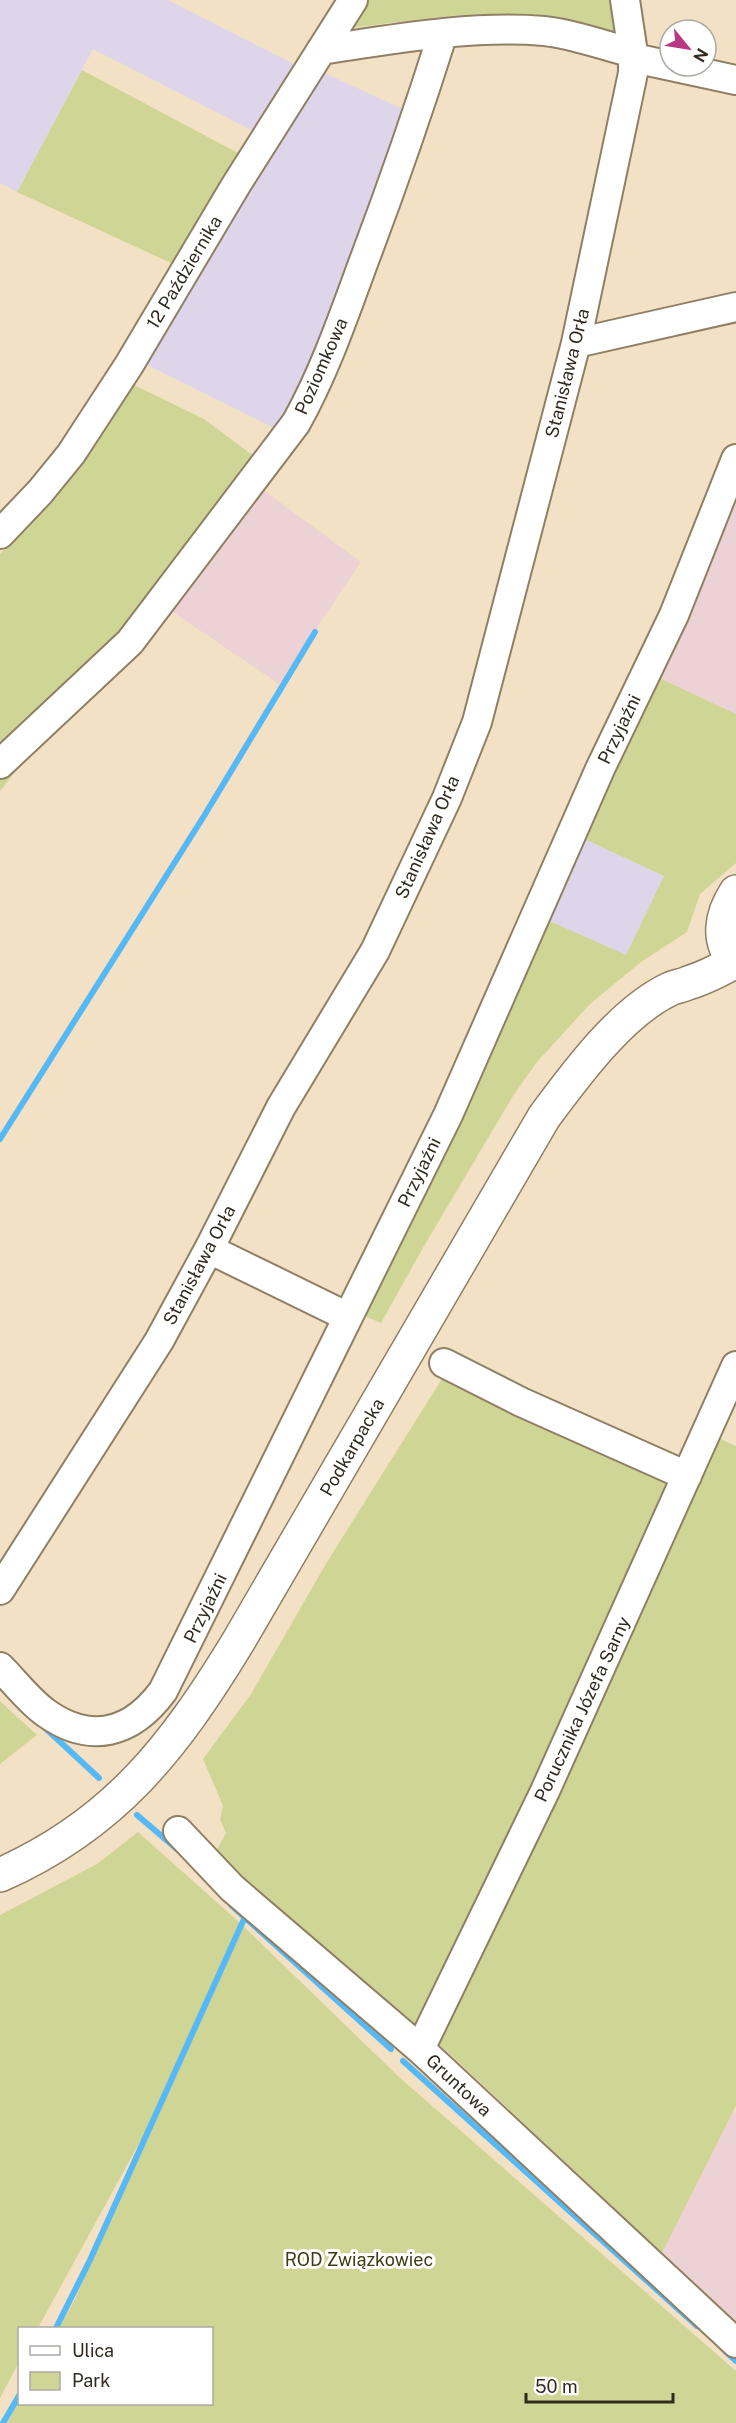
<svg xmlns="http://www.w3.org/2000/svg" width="736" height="2423" font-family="'Public Sans',sans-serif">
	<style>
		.commercial { fill: #edd2d5 }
		.industrial { fill: #ded5eb }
		.green { fill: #cfd695 }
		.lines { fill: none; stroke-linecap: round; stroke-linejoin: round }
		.stream { stroke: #57b8f6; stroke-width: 6 }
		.minor-casing { stroke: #8f7f65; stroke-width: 32 }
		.major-casing { stroke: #8f7f65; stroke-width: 36 }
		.minor { stroke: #fff; stroke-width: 28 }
		.major { stroke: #fff; stroke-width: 33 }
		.labels { text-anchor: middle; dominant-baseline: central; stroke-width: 6; stroke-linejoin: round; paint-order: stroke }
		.street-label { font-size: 18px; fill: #312a1f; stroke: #fff }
		.park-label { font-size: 18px; fill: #3b3e13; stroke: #fff }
	</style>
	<rect width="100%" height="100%" fill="#f3e1c5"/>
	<path class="commercial" d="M736,481V714L653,675Z
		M258,486L361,562L279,684L167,608Z
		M733,2112L736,2113V2322L662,2253Z"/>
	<path class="industrial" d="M0,0H168L300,67L257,133L93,49L17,192L0,183Z
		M318,70L416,115L303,378L285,417L274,428L141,362Z
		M580,837L664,876L626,956L543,918Z"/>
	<path class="green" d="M363,0H615L620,33C589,26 557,17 525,15C467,10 407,22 349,28Z
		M82,70L238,153L173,264L17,192Z
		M128,382L204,419L259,460L0,791V554L42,510Z
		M653,675L736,714V863L700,894L687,932L641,962L590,1004L537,1062L513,1096L424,1246L381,1323L360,1314L543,918L626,955L664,876L580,837Z
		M445,1374L673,1476L417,2030L392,2013L215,1853L226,1833L220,1820L223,1806L203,1759L251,1694L327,1562Z
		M714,1436L736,1446V2106L662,2253L437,2042Z
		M0,1701L37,1735L0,1764Z
		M138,1832L240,1923L399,2077L736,2371V2423H7L19,2400L20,2404H212V2328H59L75,2299L143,2136L38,2328H20L19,2362L0,2398V1915L97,1864Z"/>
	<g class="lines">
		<path class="stream" d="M0,1139L204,816L315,632
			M43,1726L99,1778
			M137,1815L178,1850
			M231,1905L391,2049
			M403,2061L697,2326
			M56,2328L90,2260L244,1919
			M724,2350L736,2361
			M3,2423L20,2394"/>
		<defs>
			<path id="minor" d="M321,50C395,39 470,25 544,31C574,34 605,46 633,53
				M634,58L736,80
				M576,343L736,307
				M0,534L40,492L71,454L129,365L236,185L353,0
				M0,764L130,642L296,423C325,371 344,315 365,258C393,184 419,109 443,33
				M209,1249L348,1317
				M444,1363L521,1402L687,1476
				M0,1590L159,1341L209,1249L281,1107L375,951L447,798L477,722L576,343L633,73V53L625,0
				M0,1667C15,1682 29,1701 46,1713C91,1745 132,1733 163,1691L448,1115L600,769L674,615L736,459
				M178,1831L232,1888L420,2049L736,2343
				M420,2049L545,1791L736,1366"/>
			<path id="major" d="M736,892C721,915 716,941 736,963
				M0,1875C115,1824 174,1747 238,1642L544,1117C576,1074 621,1012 670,989C676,986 682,986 688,983C704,978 720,970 734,962"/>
		</defs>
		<use href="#minor" class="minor-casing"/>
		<use href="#major" class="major-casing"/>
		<use href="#minor" class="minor"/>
		<use href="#major" class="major"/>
	</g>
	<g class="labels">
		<g class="street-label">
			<text transform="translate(184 272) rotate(-59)">12 Października</text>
			<text transform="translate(321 366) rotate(-66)">Poziomkowa</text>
			<text transform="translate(567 373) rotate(-76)">Stanisława Orła</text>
			<text transform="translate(619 729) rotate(-64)">Przyjaźni</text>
			<text transform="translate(427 837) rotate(-66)">Stanisława Orła</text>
			<text transform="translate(419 1172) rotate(-64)">Przyjaźni</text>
			<text transform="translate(199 1265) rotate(-62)">Stanisława Orła</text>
			<text transform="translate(352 1447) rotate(-60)">Podkarpacka</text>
			<text transform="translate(205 1608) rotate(-64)">Przyjaźni</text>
			<text transform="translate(582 1709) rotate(-65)">Porucznika Józefa Sarny</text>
			<text transform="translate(459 2085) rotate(43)">Gruntowa</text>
		</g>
		<g class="park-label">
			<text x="359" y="2259">ROD Związkowiec</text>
		</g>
	</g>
	<rect x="18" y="2327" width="195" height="78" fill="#ffffff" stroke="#adaaa5" stroke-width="1.5"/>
	<rect x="30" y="2346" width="30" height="9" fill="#ffffff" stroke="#adaaa5" stroke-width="1.5"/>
	<text x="72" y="2357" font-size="18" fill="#312a1f">Ulica</text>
	<rect x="30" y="2372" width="30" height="18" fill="#cfd695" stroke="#adaaa5" stroke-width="1.5"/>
	<text x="72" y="2387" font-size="18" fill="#312a1f">Park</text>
	<g transform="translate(688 48) rotate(120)"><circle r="28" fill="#ffffff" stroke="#adaaa5" stroke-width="1.5"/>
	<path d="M0-4.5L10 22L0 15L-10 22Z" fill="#b83883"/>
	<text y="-9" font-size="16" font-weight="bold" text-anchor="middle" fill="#312a1f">N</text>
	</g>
	<path d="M526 2393v9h147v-9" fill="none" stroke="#312a1f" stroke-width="3"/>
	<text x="535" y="2393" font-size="18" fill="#312a1f" stroke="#ffffff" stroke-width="4.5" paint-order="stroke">50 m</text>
</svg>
